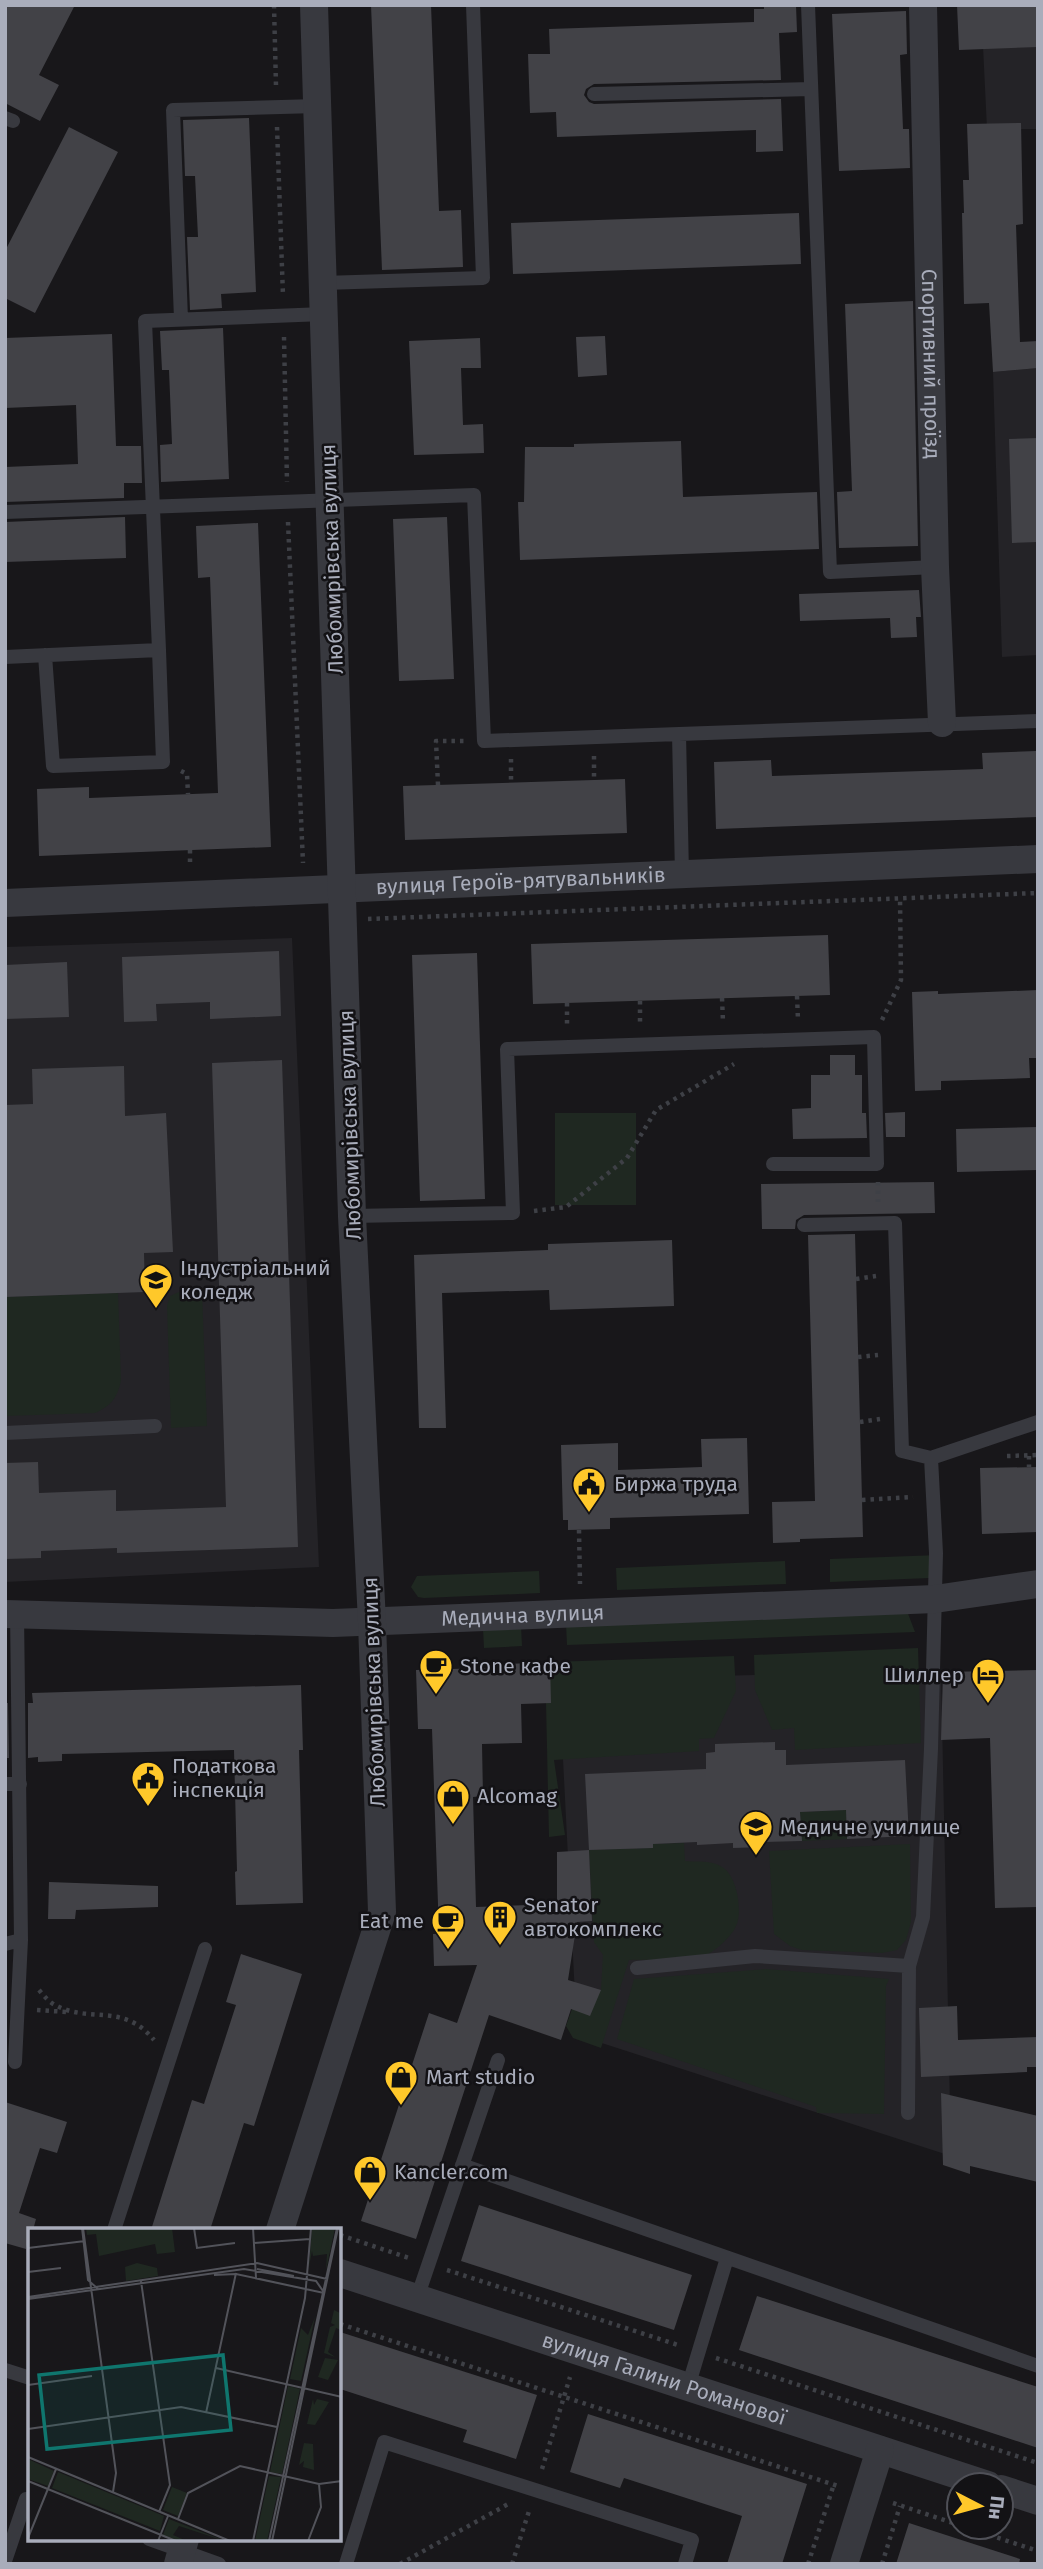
<svg xmlns="http://www.w3.org/2000/svg" width="1043" height="2569" font-family="'Fira Sans',sans-serif">
	<style>
		.built { fill: #242327 }
		.green { fill: #1f2821 }
		.building { fill: #424247 }
		.lines { fill: none; stroke-linecap: round; stroke-linejoin: round }
		.path { stroke: #3e4046; stroke-width: 4.5; stroke-dasharray: 3.5 5; stroke-linecap: butt }
		.service { stroke: #38393f; stroke-width: 14 }
		.minor { stroke: #38393f; stroke-width: 28 }
		.labels { text-anchor: middle; dominant-baseline: central; stroke-width: 5; stroke-linejoin: round; paint-order: stroke }
		.street-label { font-size: 21px; fill: #a9adbb; stroke: #131215 }
		.poi-label { font-size: 21px; fill: #a9adbb; stroke: #131215; text-anchor: start }
		.inset-road { fill: none; stroke: #52535a; stroke-width: 2 }
		.view { fill: #0f766e; fill-opacity: 0.15; stroke: #0f766e; stroke-width: 3.5 }
		.inset-edge { fill: none; stroke: #a9adbb; stroke-width: 3.5 }
	</style>
	<rect width="100%" height="100%" fill="#18171a"/>
	<path class="built" d="M981,5H1038V129H987Z
		M1038,368V655L1002,657L993,372Z
		M292,938L319,1567L5,1582V947Z
		M941,1670L951,2156L577,2035L559,1680Z"/>
	<path class="green" d="M555,1113H636V1205H555Z
		M202,1291L207,1426L171,1428L167,1306L170,1296L179,1292Z
		M118,1293L121,1380C118,1397 111,1406 95,1413L5,1416V1297Z
		M939,1555L930,1578L830,1582V1559Z
		M785,1561L786,1584L617,1590L616,1568Z
		M539,1571L540,1593L424,1598L418,1597L411,1587L417,1576Z
		M907,1611L915,1632L567,1645L566,1624Z
		M521,1626L522,1646L484,1648L483,1628Z
		M918,1648L921,1743L795,1750L794,1728L772,1730L755,1690L754,1655Z
		M734,1656L736,1691L714,1738L699,1739V1751L554,1760L565,1835L549,1837L546,1703L550,1662Z
		M846,1810L847,1839L802,1841L800,1812Z
		M684,1843L685,1861C696,1862 712,1860 722,1867C737,1875 743,1912 736,1926C731,1938 712,1954 700,1958C685,1963 646,1959 629,1960L601,2048L573,2038L566,2026L572,2009L601,1990L603,1955L594,1942L589,1850L653,1848V1844Z
		M910,1844L911,1922L906,1940L897,1950L882,1953L802,1950L790,1946L774,1934L769,1851Z
		M766,1969L889,1979L886,1986L884,2114L817,2113L816,2107L617,2039L634,1979Z"/>
	<path class="building" d="M5,5H75L39,75L59,85L40,121L5,103Z
		M371,5H431L439,211L461,210L463,267L382,270Z
		M764,5H796L797,32L779,33L781,80L594,84L586,89L584,95L589,102L594,104L781,99L783,151L756,152V130L557,137L556,112L530,113L528,54H550L549,29L754,22V9H764Z
		M957,5H1038V47L959,50Z
		M906,11L907,54L900,55L903,129H909L910,168L839,171L832,14Z
		M249,118L256,292L221,294L222,308L190,310L187,237H198L195,176H185L183,120Z
		M1021,123L1023,224L1016,225L1020,342L1038,341V368L993,372L989,303L964,304L962,213H964L963,180H969L967,124Z
		M69,127L118,152L35,313L5,298V251Z
		M799,213L801,264L513,274L511,223Z
		M913,301L918,546L839,548L837,492L852,491L845,304Z
		M223,328L229,479L161,482L160,445L172,444L169,370H162L160,331Z
		M112,334L116,446H141L142,483H124V498L5,502V467L78,464L76,405L5,408V338Z
		M605,336L607,375L578,377L576,337Z
		M480,338L481,368H461L463,425L483,424L484,453L414,455L409,341Z
		M1038,438V542L1012,543L1009,439Z
		M681,441L683,497L817,492L819,549L520,560L518,502H524L525,447H574V444Z
		M125,517L126,558L5,562V522Z
		M447,517L454,679L399,681L393,519Z
		M258,523L271,847L39,856L37,789L89,787V798L218,793L210,577L198,578L196,526Z
		M919,590L921,617H916L917,637L891,638L890,618L800,621L799,594Z
		M1036,751L1038,817L716,829L714,762L771,760L772,776L983,769L982,753Z
		M625,779L627,833L405,840L403,786Z
		M828,935L830,995L533,1004L531,944Z
		M279,951L281,1016L210,1019V1002L156,1004L157,1021L124,1022L122,957Z
		M477,953L485,1199L420,1201L412,955Z
		M67,962L69,1017L5,1019V965Z
		M1038,990V1058H1029L1030,1078L941,1081V1090L915,1091L912,992L938,991V994Z
		M830,1055H855V1075H862V1113H866L867,1138L793,1139L792,1109L811,1108V1075H830Z
		M282,1060L298,1547L117,1553V1548L41,1551V1558L5,1559V1463L38,1462L39,1493L116,1490V1511L226,1507L212,1063Z
		M124,1066L125,1116L166,1113L173,1252L144,1253L145,1292L5,1297V1105L33,1104L32,1069Z
		M905,1112V1137H886L885,1113Z
		M1038,1127V1170L957,1172L956,1129Z
		M934,1182L935,1213L804,1215L796,1220L795,1229H762L761,1184Z
		M855,1234L863,1537L800,1539V1542L773,1543L772,1502L815,1501L808,1235Z
		M672,1240L674,1306L550,1310L549,1290L442,1293L446,1428H419L414,1255L548,1250V1244Z
		M747,1438L749,1514L610,1518V1529L568,1530V1520H563L561,1445L618,1443V1470L702,1467L701,1439Z
		M1038,1467V1532L982,1534L980,1468Z
		M550,1662L551,1703L521,1704L522,1743L482,1744L483,1796L473,1797L476,1907L557,1904V1852L589,1850L592,1921L577,1922L568,1980L601,1990L590,2016L571,2009L561,2040L489,2015L416,2239L361,2221L429,2013L457,2023L477,1965L434,1966L433,1934H439L432,1729H418L416,1670L487,1668V1665Z
		M1038,1670V1907L995,1908L990,1738L941,1740L943,1672Z
		M301,1685L303,1750H299L303,1903L236,1905L235,1872L237,1871L234,1750L62,1754V1761L38,1762V1757L28,1758V1703H33L32,1693Z
		M5,1703H8L9,1758H5Z
		M775,1742V1750H786V1765L905,1760L909,1836L847,1839L846,1810L800,1812L802,1841L764,1842V1847L733,1848V1843L697,1845V1842L653,1844V1848L589,1850L585,1774L706,1769V1753L715,1752V1744Z
		M49,1882L158,1886V1907L76,1910L75,1919H48Z
		M241,1954L302,1974L254,2126L244,2123L210,2230H151L192,2100L204,2104L236,2005L226,2002Z
		M957,2006L958,2040L1038,2037V2067H1027V2072L921,2077L919,2008Z
		M941,2093L1038,2116V2182L970,2166V2174L943,2165Z
		M5,2102L67,2122L57,2153L40,2148L19,2213L36,2219L33,2230H30L26,2249L5,2243Z
		M479,2205L692,2275L674,2330L461,2261Z
		M757,2296L1038,2387V2448L739,2350Z
		M340,2332L537,2395L516,2459L463,2442L467,2430L340,2389Z
		M588,2414L807,2484L782,2564H727L742,2516L624,2478L620,2488L570,2472Z
		M909,2523L1020,2559L1019,2564H896Z"/>
	<g class="lines">
		<path class="path" d="M274,5L276,86
			M277,127L283,296
			M284,337L287,482
			M288,522L303,863
			M594,756V780
			M511,759V782
			M181,771L187,774L188,794
			M438,785L436,741H465
			M190,850V866
			M368,919L1038,893
			M797,996L798,1020
			M722,998L723,1022
			M640,1001V1025
			M567,1003V1027
			M882,1020L901,980L900,897
			M878,1182V1202
			M534,1211L566,1207L627,1158L656,1110L734,1064
			M856,1279L876,1276
			M858,1357L878,1355
			M860,1422L880,1419
			M1007,1456L1038,1455
			M1029,1456V1467
			M862,1500L913,1497
			M579,1530L580,1584
			M39,1990C44,1996 49,2002 55,2005C90,2024 123,2002 154,2040
			M37,2010L67,2012
			M340,2235L409,2258
			M447,2270L678,2345
			M340,2324L841,2487
			M716,2358L1038,2463
			M542,2469L570,2377
			M893,2503L959,2525
			M965,2527L1038,2551
			M400,2564L510,2503
			M512,2564L530,2508
			M808,2564L834,2484
			M882,2564L900,2506"/>
		<path class="service" d="M808,5L830,572L935,567
			M594,94L811,89
			M5,118L13,121
			M323,283L483,278L473,5
			M181,319L173,110L317,106
			M5,512L474,495L484,741L679,734L682,874
			M45,655L53,766L163,762L159,650
			M5,657L159,650L145,321L324,314
			M679,734L1038,721
			M352,1216L513,1213L507,1049L874,1037L877,1164H773
			M804,1225L895,1223L902,1451L931,1458
			M5,1433L155,1426
			M5,1784H20
			M5,1944L21,1940
			M637,1968L755,1956L909,1966
			M15,2062L21,1940L17,1613
			M908,2113L909,1966L923,1917L931,1749L936,1553L931,1458L1038,1422
			M462,2165L1038,2366
			M114,2230L205,1949
			M417,2298L498,2060
			M5,2370L30,2378
			M688,2387L727,2258
			M149,2539L219,2564
			M5,2561L26,2499L30,2500
			M346,2564L384,2442L692,2540L685,2564"/>
		<g class="minor">
			<path id="s1" d="M923,5L935,567L942,723"/>
			<path id="s2" d="M5,903L1038,859"/>
			<path id="s3" d="M5,1614L333,1623L935,1599L1038,1584"/>
			<path d="M280,2230L382,1912L372,1622L352,1216L314,5"/>
			<path id="s4" d="M340,2273L988,2485"/>
			<path d="M1001,2489L1038,2501"/>
			<path d="M178,2564L185,2539"/>
			<path d="M844,2564L880,2450"/>
		</g>
	</g>
	<defs>
		<symbol id="university-pin" viewBox="-11 -11 22 30"><path d="M0 17L-7.5 6A9.5 9.5 0 1 1 7.5 6Z" fill="#ffc82a" stroke="#131215"/><path d="M0-5L7-2L0 1L-7-2ZM-4 1L0 2.5L4 1V4Q0 6-4 4Z" fill="#111"/></symbol>
		<symbol id="civic-pin" viewBox="-11 -11 22 30"><path d="M0 17L-7.5 6A9.5 9.5 0 1 1 7.5 6Z" fill="#ffc82a" stroke="#131215"/><path d="M-.6-6.5H3V-4.5H.6V-3L4-1V1h2V6H-6V1h2V-1L-.6-3ZM-1.2 2.5V6h2.4V2.5Z" fill="#111"/></symbol>
		<symbol id="cafe-pin" viewBox="-11 -11 22 30"><path d="M0 17L-7.5 6A9.5 9.5 0 1 1 7.5 6Z" fill="#ffc82a" stroke="#131215"/><path d="M-5.5-4.5H6V0H3Q3 3.5 0 3.5H-2.5Q-5.5 3.5-5.5 0ZM3-3.2v2h1.7v-2ZM-6 4.5H4V6H-6Z" fill="#111"/></symbol>
		<symbol id="hotel-pin" viewBox="-11 -11 22 30"><path d="M0 17L-7.5 6A9.5 9.5 0 1 1 7.5 6Z" fill="#ffc82a" stroke="#131215"/><path d="M-6-4.5h1.5V1H6V5H4.5V3h-9V5H-6ZM-4 0a1.8 1.8 0 1 1 3.6 0ZM.5 0V-2.5h3Q6-2.5 6 0Z" fill="#111"/></symbol>
		<symbol id="shop-pin" viewBox="-11 -11 22 30"><path d="M0 17L-7.5 6A9.5 9.5 0 1 1 7.5 6Z" fill="#ffc82a" stroke="#131215"/><path d="M-5-2.5h2.3a2.7 3.5 0 0 1 5.4 0H5L5.5 6h-11ZM-1.5-2.5h3a1.5 2.3 0 0 0-3 0Z" fill="#111"/></symbol>
		<symbol id="building-pin" viewBox="-11 -11 22 30"><path d="M0 17L-7.5 6A9.5 9.5 0 1 1 7.5 6Z" fill="#ffc82a" stroke="#131215"/><path d="M-4-6H4V6H1V3H-1V6H-4ZM-2.5-4.3h1.7v1.8h-1.7ZM.8-4.3h1.7v1.8H.8ZM-2.5-1h1.7V.8h-1.7ZM.8-1h1.7V.8H.8Z" fill="#111"/></symbol>
	</defs>
	<g fill-rule="evenodd">
		<use href="#university-pin" x="137" y="1261" width="38" height="52"/>
		<use href="#civic-pin" x="570" y="1465" width="38" height="52"/>
		<use href="#cafe-pin" x="417" y="1647" width="38" height="52"/>
		<use href="#hotel-pin" x="969" y="1656" width="38" height="52"/>
		<use href="#civic-pin" x="129" y="1759" width="38" height="52"/>
		<use href="#shop-pin" x="434" y="1777" width="38" height="52"/>
		<use href="#university-pin" x="737" y="1808" width="38" height="52"/>
		<use href="#building-pin" x="481" y="1898" width="38" height="52"/>
		<use href="#cafe-pin" x="429" y="1902" width="38" height="52"/>
		<use href="#shop-pin" x="382" y="2058" width="38" height="52"/>
		<use href="#shop-pin" x="351" y="2153" width="38" height="52"/>
	</g>
	<g class="labels">
		<g class="street-label">
			<text stroke="none"><textPath href="#s1" startOffset="359">Спортивний проїзд</textPath></text>
			<text transform="translate(332 559) rotate(-92)">Любомирівська вулиця</text>
			<text stroke="none"><textPath href="#s2" startOffset="516">вулиця Героїв-рятувальників</textPath></text>
			<text transform="translate(350 1125) rotate(-92)">Любомирівська вулиця</text>
			<text stroke="none"><textPath href="#s3" startOffset="518">Медична вулиця</textPath></text>
			<text transform="translate(374 1692) rotate(-92)">Любомирівська вулиця</text>
			<text stroke="none"><textPath href="#s4" startOffset="341">вулиця Галини Романової</textPath></text>
		</g>
		<g class="poi-label">
			<text x="180" y="1268">Індустріальний<tspan x="180" dy="24">коледж</tspan></text>
			<text x="614" y="1484">Биржа труда</text>
			<text x="460" y="1666">Stone кафе</text>
			<text x="964" y="1675" text-anchor="end">Шиллер</text>
			<text x="172" y="1766">Податкова<tspan x="172" dy="24">інспекція</tspan></text>
			<text x="477" y="1796">Alcomag</text>
			<text x="780" y="1827">Медичне училище</text>
			<text x="524" y="1905">Senator<tspan x="524" dy="24">автокомплекс</tspan></text>
			<text x="424" y="1921" text-anchor="end">Eat me</text>
			<text x="426" y="2077">Mart studio</text>
			<text x="394" y="2172">Kancler.com</text>
		</g>
	</g>
	<g transform="translate(28 2228)">
		<rect width="313" height="313" fill="#18171a"/>
		<path d="M58,0H144L147,24L129,26L127,16L71,28L68,6L59,7ZM284,0H307L298,42L299,26L285,28L284,23L281,39ZM109,35L129,40L130,48L98,53L97,39ZM306,82L314,86L313,102L308,100L300,124L307,129L296,125L302,99L307,97L303,95ZM287,89L273,153L262,151L273,100L280,107ZM297,130L310,132L300,152L290,149ZM260,158L272,161L254,246L242,244ZM285,171L286,177L289,171L301,174L287,197L279,196ZM276,215L285,216L286,242L275,239L276,233L271,237ZM0,231L26,243L20,258L0,251ZM30,244L136,288L132,303L24,260ZM241,248L253,249L239,313H227ZM144,259L159,265L150,288L135,282ZM141,291L197,313L151,298L145,307L159,313H150L135,307Z" fill="#1f2821"/>
		<path class="inset-road" d="M54,0L60,52L70,61M55,0L88,245L85,264M166,0L169,20L207,15M225,0L228,50M226,15L282,11M0,20L57,13M229,41L266,48M0,44L33,40M186,47L208,46L296,65M113,53L142,257L131,284M0,69L229,35L299,51M0,71L216,41L288,53L295,63M188,140L314,169M0,157L64,148M178,185L208,45M0,201L153,179L249,199M0,229L202,313M0,253L148,313M150,291L160,265L212,238L291,256L314,253M0,310L28,241M130,313L140,288M225,313L277,70L283,0M241,313L309,0M244,313L310,0M280,313L293,279L291,256"/>
		<path class="view" d="M195,127L203,202L19,221L11,147Z"/>
		<rect width="313" height="313" class="inset-edge"/>
	</g>
	<rect width="1043" height="2569" fill="none" stroke="#a9adbb" stroke-width="14"/>
	<g transform="translate(980 2506) rotate(96)"><circle r="33" fill="#131215" stroke="#4f5057" stroke-width="2"/>
	<path d="M0-5L12 26L0 18L-12 26Z" fill="#ffc82a"/>
	<text y="-10" font-size="19" font-weight="bold" text-anchor="middle" fill="#a9adbb">Пн</text>
	</g>
</svg>
